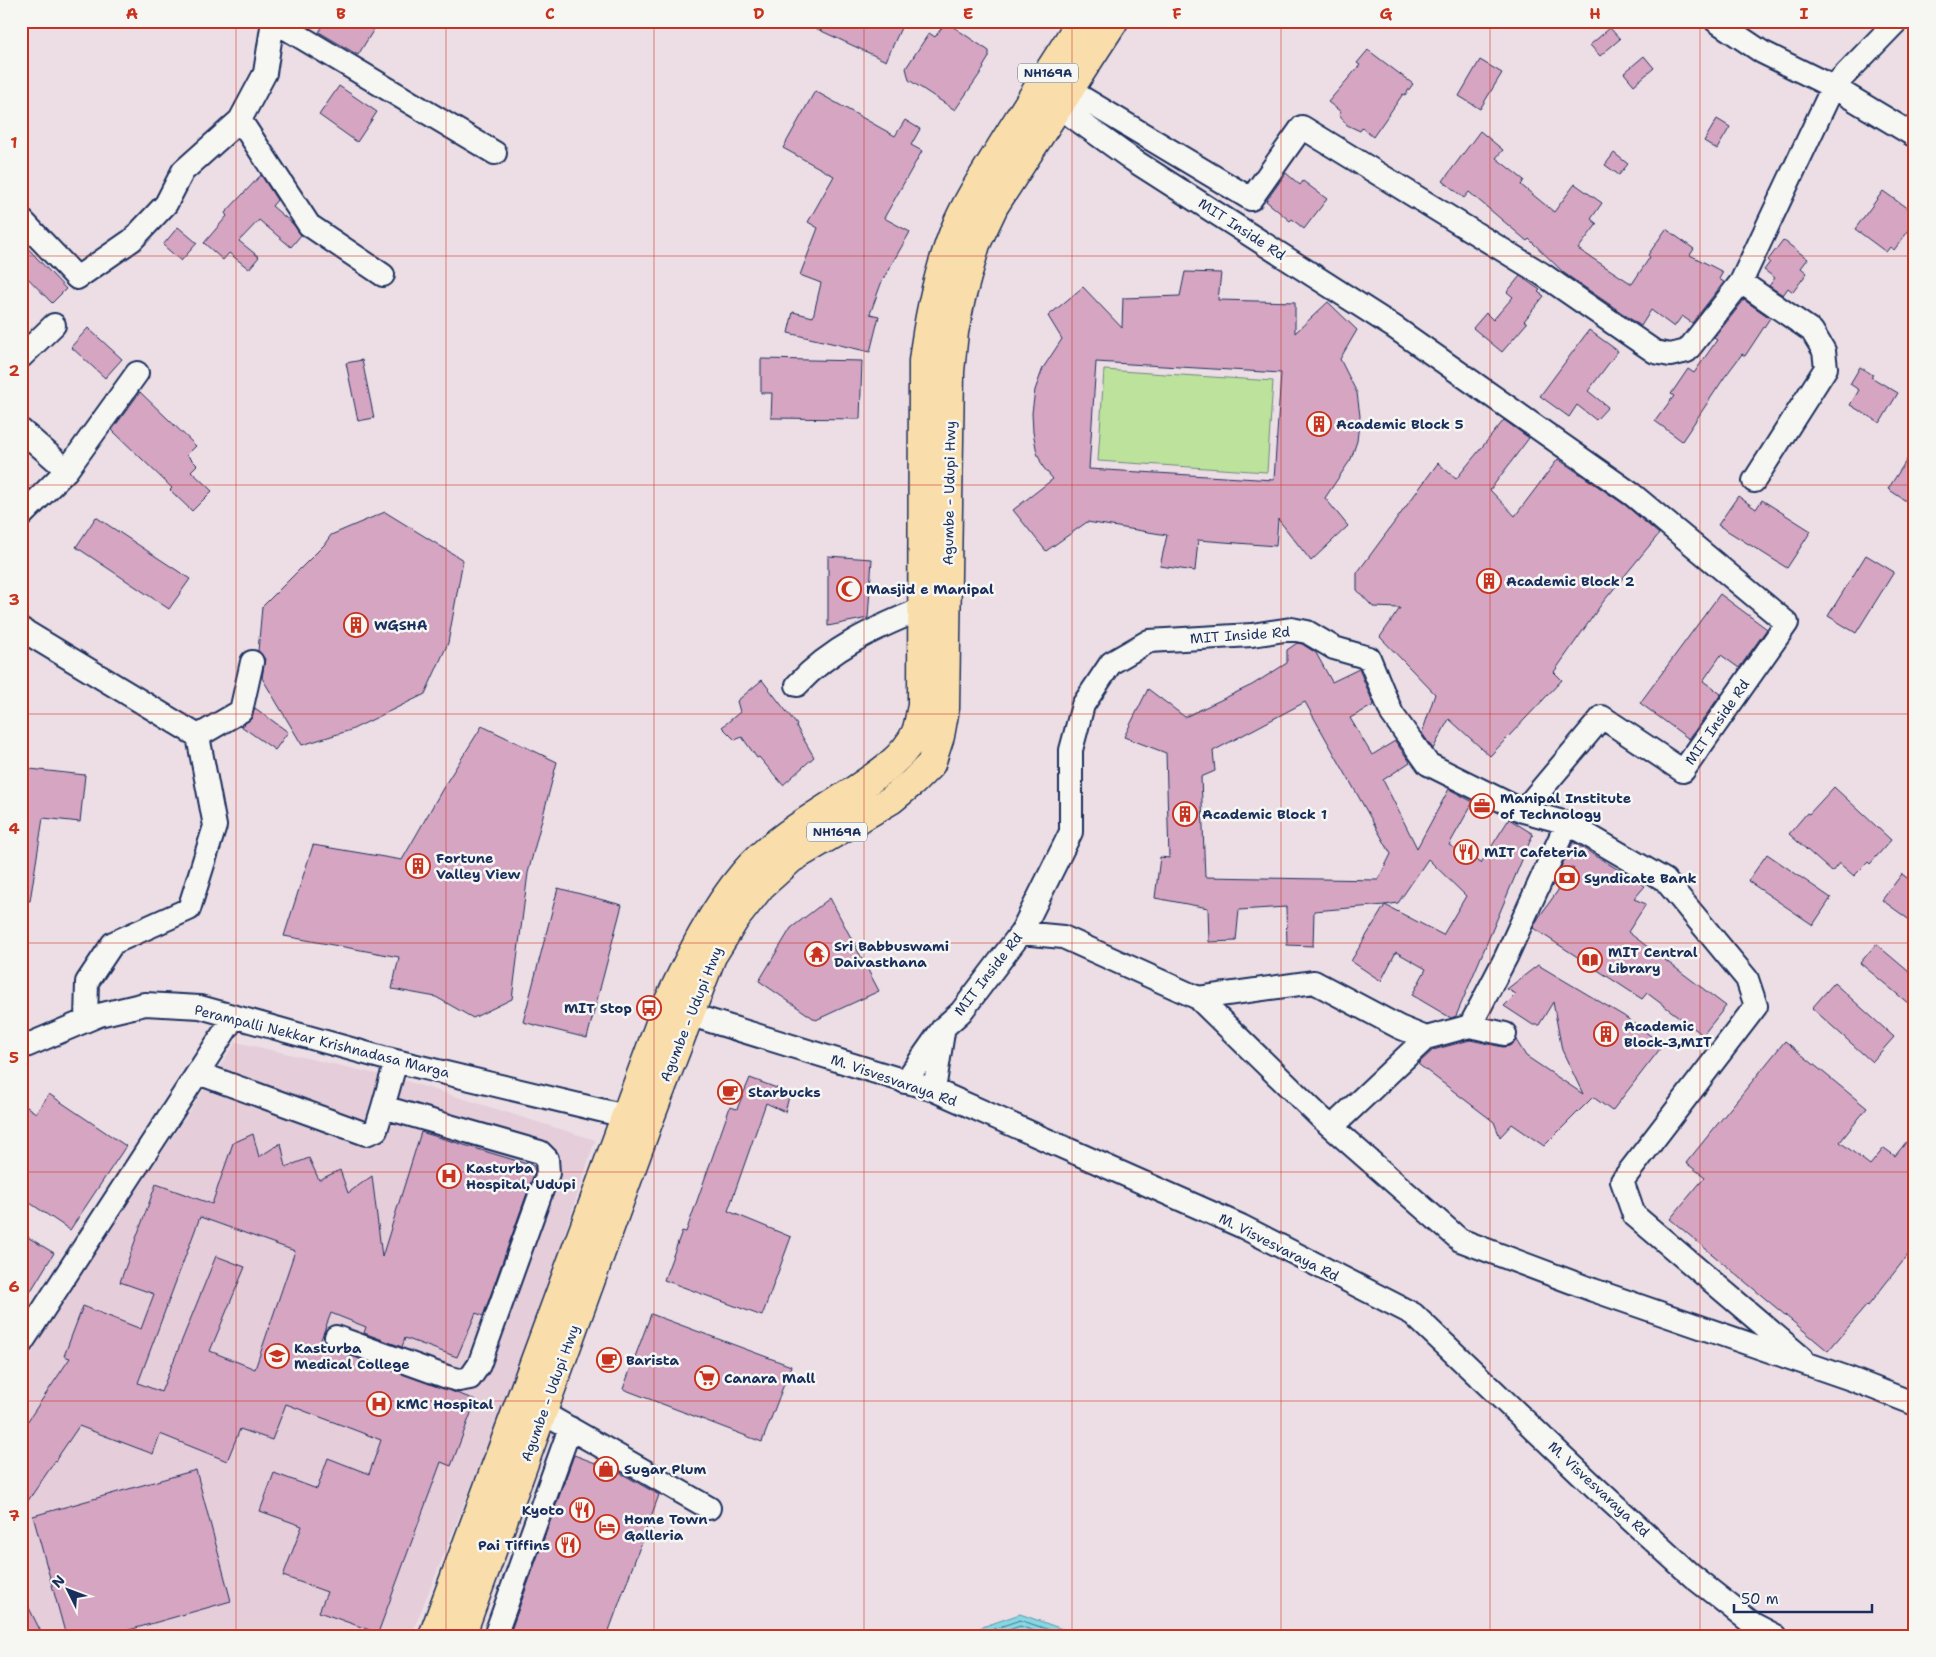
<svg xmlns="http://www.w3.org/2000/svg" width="1936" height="1657" font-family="'Shantell Sans',sans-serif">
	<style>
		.built { fill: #e5cdda }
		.green { fill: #bde29c; stroke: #6c887d }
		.water { fill: #87d8e3; stroke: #5c94ae }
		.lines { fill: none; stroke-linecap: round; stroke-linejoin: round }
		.shore { stroke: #467393; stroke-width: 1 }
		.building { fill: #d6a5c2; stroke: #1b2f5e; fill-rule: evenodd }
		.minor-casing { stroke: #1b2f5e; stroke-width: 26 }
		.highway-casing { stroke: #1b2f5e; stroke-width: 31 }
		.minor { stroke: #f6f6f2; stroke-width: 22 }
		.highway { stroke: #f9deab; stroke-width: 28 }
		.grid { fill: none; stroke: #c8321e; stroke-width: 1; stroke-opacity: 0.55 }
		.labels { text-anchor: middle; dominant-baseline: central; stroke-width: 5; stroke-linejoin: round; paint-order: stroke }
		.shield { fill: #f6f6f2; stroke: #5d6b8a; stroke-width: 1 }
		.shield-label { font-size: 12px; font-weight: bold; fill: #1b2f5e }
		.street-label { font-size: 14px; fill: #1b2f5e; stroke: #f6f6f2 }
		.poi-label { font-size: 14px; font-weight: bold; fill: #1b2f5e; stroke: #f6f6f2; text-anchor: start }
		.neatline { fill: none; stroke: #c8321e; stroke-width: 2 }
		.grid-label { font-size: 16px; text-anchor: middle; font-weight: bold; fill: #c8321e }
	</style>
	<rect width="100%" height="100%" fill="#ecdee4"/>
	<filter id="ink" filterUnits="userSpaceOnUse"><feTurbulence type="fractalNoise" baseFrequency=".02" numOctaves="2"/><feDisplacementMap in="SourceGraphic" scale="10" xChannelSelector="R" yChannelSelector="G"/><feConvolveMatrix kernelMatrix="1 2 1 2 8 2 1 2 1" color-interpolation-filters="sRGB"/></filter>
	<g filter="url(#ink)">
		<path class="built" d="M236,1042L403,1080L595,1140L534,1330L411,1636H21V1378L41,1333Z"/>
		<path class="green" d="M1104,370L1273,381L1267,472L1098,461Z"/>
		<path class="water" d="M1020,1614L1082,1636H963L965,1633Z"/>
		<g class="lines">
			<path class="shore" d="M973,1636L1020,1620L1067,1636
				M992,1636L1020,1626L1048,1636"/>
		</g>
		<path class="building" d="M326,21H379L358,55L319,32Z
			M800,21H904L886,61Z
			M946,22L989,51V57L983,67L984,68L955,110L909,80L906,68L929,33L935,37Z
			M1610,28L1620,39L1600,56L1590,45Z
			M1368,50L1413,84L1405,95L1403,94L1373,137L1362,128L1360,131L1347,125L1339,115L1341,112L1328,102L1360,65L1357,63Z
			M1644,56L1654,68L1634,85L1624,73Z
			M1480,60L1502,73L1480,109L1459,96Z
			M339,86L377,112L357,142L319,115Z
			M815,91L895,136L905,120L920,129L911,145L922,151L884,218L910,232L882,281L870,314L879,316L870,352L788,333L793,312L813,317L821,283L800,275L818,228L808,222L834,176L783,148Z
			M1717,119L1730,127L1717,149L1704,141Z
			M1480,131L1503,150L1496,158L1524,180L1521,185L1554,212L1575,184L1602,203L1591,219L1597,224L1578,249L1632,284L1650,257L1648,255L1666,229L1694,249L1690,255L1723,272L1719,279L1724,282L1692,323L1682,316L1674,327L1651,310L1641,326L1564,273L1529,239L1527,241L1469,192L1464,198L1443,181Z
			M1614,153L1628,164L1619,175L1605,165Z
			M1286,173L1300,185L1303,181L1327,199L1304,229L1292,219L1290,221L1266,201Z
			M261,175L277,200L272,206L293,224L301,235L291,247L259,220L239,241L259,257L249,269L229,253L223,260L204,243L227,216L225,213Z
			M1883,191L1915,214V222L1894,250L1890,247L1886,252L1855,229Z
			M178,227L197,243L181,261L163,245Z
			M1783,240L1808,259L1801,268L1807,273L1793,292L1788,288L1783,295L1769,286L1775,278L1764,270L1770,262L1768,260Z
			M21,241L66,289L52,303L21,271Z
			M1185,272L1221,273L1218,300L1295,302V333L1328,302L1357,330L1340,359L1357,393L1360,416L1357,441L1351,459L1325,498L1348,526L1311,561L1278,519L1276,546L1198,540L1195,571L1160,566L1167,535L1087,522L1046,551L1013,510L1053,479L1043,467L1037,453L1033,432L1032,413L1035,390L1043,368L1062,339L1048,316L1083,287L1122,328L1123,298L1180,296ZM1096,362L1281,373L1274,480L1089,469Z
			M1520,276L1540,290L1538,292L1544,296L1524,321L1527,323L1502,352L1473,328L1486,313L1493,320L1513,297L1507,292Z
			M1744,300L1770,318L1745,356L1742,354L1724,378L1682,441L1655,421L1674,396L1671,394L1688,369L1694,373L1717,340L1714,338Z
			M88,328L122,359L105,378L71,347Z
			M1589,330L1618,351L1588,391L1608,407L1596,420L1577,405L1569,417L1540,396Z
			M761,359L862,361L860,419L771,418L772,393H761Z
			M362,360L374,418L358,421L346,363Z
			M1860,367L1873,375L1871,377L1898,393L1880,423L1850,405L1859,390L1850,384Z
			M140,392L196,446L187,455L197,465L191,471L212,491L192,511L170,490L172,488L112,430Z
			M1504,420L1529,438L1490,490L1515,516L1558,459L1625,505L1659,534L1603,602L1554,672L1562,680L1490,756L1449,719L1433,749L1422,733L1435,694L1380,637L1400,608L1373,607L1357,590V573L1438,463L1456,479Z
			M1915,447V494L1909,503L1888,489Z
			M1738,496L1756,509L1762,500L1811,531L1787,568L1718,525Z
			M385,512L463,560L448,643L425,694L351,730L302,745L262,678L265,659L258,651L262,607L324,545L331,535Z
			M96,517L190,579L169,609L76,547Z
			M1866,555L1894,572L1856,633L1828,616Z
			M828,556L872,559L868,618L828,626Z
			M1720,594L1767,629L1739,668L1721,655L1703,681L1721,694L1689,739L1640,703Z
			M1297,643L1302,644L1316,653L1332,682L1359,669L1374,705L1350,718L1372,755L1395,741L1410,762L1383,780L1417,848L1449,789L1473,802L1449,845L1481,863L1509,819L1533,834L1456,1016L1451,1018L1412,995L1426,969L1396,952L1381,981L1351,961L1385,905L1314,911L1313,946L1287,945L1286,907L1239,910L1236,941L1209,942L1208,908L1155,898L1160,857L1169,858L1166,753L1124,737L1148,689L1185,717L1252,685L1287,663V650ZM1305,702L1391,854L1378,880L1205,877L1201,777L1215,771L1213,751ZM1428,859L1466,896L1443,935L1385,905L1398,903Z
			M762,680L797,725L796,726L814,757L783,785L759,757L757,758L742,737L735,740L722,727L740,712L737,701Z
			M255,708L288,732L275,750L241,726L251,719Z
			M482,726L557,762L528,873L512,999L473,1018L436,997L392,989L399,957L284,936L313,845L402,860L446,783Z
			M21,768L85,775L80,822L43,818L30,901H21Z
			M1834,787L1891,840L1870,864L1868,862L1854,876L1839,863L1832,872L1789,834L1807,813L1809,814Z
			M1573,842L1645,886L1634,899L1646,904L1628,932L1726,1006L1703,1035L1647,993L1642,999L1533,928L1539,917L1574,868L1560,869Z
			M1767,854L1831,898L1813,925L1748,881Z
			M1902,874L1915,884V924L1882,900Z
			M558,888L622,905L587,1038L523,1022Z
			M830,898L879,991L816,1020L759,981L791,928Z
			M1876,944L1915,977V1009L1860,963Z
			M1538,965L1624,1016L1663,1045L1612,1111L1593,1097L1544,1146L1512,1124L1500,1137L1494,1122L1418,1064L1433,1050L1470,1040L1503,1047L1509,1046L1516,1040L1526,1056L1583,1094L1562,1050L1553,1002L1539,1025H1533L1504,1006L1516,994L1507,989Z
			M1834,983L1894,1037L1872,1062L1812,1008Z
			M1785,1041L1867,1108L1840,1142L1870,1165L1884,1148L1895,1156L1915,1131V1246L1868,1306L1867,1305L1828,1351L1670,1219L1705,1177L1686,1163Z
			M750,1078L790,1093L785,1112L766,1103L728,1211L791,1237L762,1316L664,1280L682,1231L686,1232L730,1107L737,1109Z
			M49,1094L126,1146L70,1230L21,1197V1103L36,1113Z
			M421,1132L534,1166L535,1171L483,1316L476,1313L457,1357L405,1338L402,1347L364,1333L366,1327L331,1313L320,1342L332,1349L476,1400L451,1466L441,1462L378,1633L319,1612L327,1592L283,1576L302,1526L260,1511L274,1473L317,1489L328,1458L369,1474L381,1440L286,1404L272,1440L240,1429L227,1461L160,1434L153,1454L79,1426L21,1511V1431L70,1358L64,1356L83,1306L141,1329L154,1294L120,1282L156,1184L212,1204L233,1143L253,1134L259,1157L281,1143L286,1167L309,1158L319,1180L340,1170L348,1193L372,1176L382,1257ZM200,1217L295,1251L255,1369L210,1351L245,1267L216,1256L161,1392L138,1383Z
			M21,1233L54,1253L21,1307Z
			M651,1314L791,1366L762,1442L623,1389Z
			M574,1455L617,1471L659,1495L607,1636H509Z
			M196,1470L231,1601L108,1636H66L33,1516Z
			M21,1592L43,1636H21Z"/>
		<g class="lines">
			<defs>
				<path id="minor" d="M274,21L495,153
					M1716,21L1762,52L1833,87L1915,136
					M1069,90L1251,199L1302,127L1542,274L1655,352L1670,355L1687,351L1741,282L1833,87L1897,21
					M240,120L309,225L383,275
					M21,219L77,278L132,240L166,204L183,171L240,120L265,73L273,21
					M1741,282L1812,331L1824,351L1826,368L1754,481
					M21,357L54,325
					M21,430L67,470L21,516
					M67,470L137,373
					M21,629L198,736L215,826L189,909L113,943L87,982L86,1020
					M797,685C831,648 877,627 922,609
					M198,736L241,711L252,662
					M1523,811L1567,823L1665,880L1747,979L1756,1006L1622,1181L1634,1215L1802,1358
					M1021,933L1063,937L1198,998L1320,1117L1460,1240L1593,1290L1851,1379L1915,1404
					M1198,998L1314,982L1399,1027L1426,1038L1470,1026L1505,1034
					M688,1014L934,1090L1241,1226L1413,1314L1596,1488L1692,1576L1753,1624L1776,1636
					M1470,1026L1506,957L1567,823
					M21,1048L99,1015L145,1004L200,1007L387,1059L625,1116
					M198,1073L366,1134L376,1130L383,1107
					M905,1082L943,1028L961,1012L1021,933L1071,832V750L1083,705L1111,663L1149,641L1252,635L1291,629L1307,632L1334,648L1369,658L1392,714L1428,764L1523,811L1602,717L1683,771L1787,623L1633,495L1394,327L1133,160L1059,107
					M934,1090L943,1032
					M1332,1127L1426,1038
					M336,1337L447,1377L459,1380L470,1378L479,1365L548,1173L547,1159L540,1152L383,1107L396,1061
					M21,1344L234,1017
					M543,1413L709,1508
					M495,1636L570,1428"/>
				<path id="highway" d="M433,1636L666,1007C688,961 710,913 744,873C772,840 814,817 850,793C874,777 904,759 916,732C919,724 920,714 922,706L923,361C929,313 939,266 958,222C969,197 984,175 998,152C1025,108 1053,65 1081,21
					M461,1636L648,1123L712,956L735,919L761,886L791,859L891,800L913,782L931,764L940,736L945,708L950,371L954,332L961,298L976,244L994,206L1114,21"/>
			</defs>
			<use href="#minor" class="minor-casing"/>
			<use href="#highway" class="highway-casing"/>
			<use href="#minor" class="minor"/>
			<use href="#highway" class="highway"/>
		</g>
	</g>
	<path class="grid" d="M236,21V1636M446,21V1636M654,21V1636M864,21V1636M1072,21V1636M1281,21V1636M1490,21V1636M1700,21V1636M21,256H1915M21,485H1915M21,714H1915M21,943H1915M21,1172H1915M21,1401H1915"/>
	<defs>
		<symbol id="building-ring" viewBox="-11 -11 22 22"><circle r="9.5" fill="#f6f6f2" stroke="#c8321e" stroke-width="1.5"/><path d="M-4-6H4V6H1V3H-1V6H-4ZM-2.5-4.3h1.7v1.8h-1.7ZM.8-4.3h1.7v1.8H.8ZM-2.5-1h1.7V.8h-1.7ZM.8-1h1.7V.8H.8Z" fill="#c8321e"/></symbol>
		<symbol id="mosque-ring" viewBox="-11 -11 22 22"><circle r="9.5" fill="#f6f6f2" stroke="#c8321e" stroke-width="1.5"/><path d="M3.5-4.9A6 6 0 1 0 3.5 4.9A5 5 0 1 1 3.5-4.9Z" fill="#c8321e"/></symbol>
		<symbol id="office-ring" viewBox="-11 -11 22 22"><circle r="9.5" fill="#f6f6f2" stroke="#c8321e" stroke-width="1.5"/><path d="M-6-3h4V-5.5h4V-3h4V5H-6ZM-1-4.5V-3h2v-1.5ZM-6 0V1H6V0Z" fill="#c8321e"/></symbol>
		<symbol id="restaurant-ring" viewBox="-11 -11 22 22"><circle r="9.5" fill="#f6f6f2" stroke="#c8321e" stroke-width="1.5"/><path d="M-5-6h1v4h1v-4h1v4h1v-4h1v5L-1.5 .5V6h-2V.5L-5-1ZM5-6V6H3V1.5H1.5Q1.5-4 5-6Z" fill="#c8321e"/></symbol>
		<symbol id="bank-ring" viewBox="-11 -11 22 22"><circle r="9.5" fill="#f6f6f2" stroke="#c8321e" stroke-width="1.5"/><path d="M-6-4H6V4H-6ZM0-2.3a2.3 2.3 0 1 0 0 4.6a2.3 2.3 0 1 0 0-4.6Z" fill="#c8321e"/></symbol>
		<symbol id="temple-ring" viewBox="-11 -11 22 22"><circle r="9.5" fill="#f6f6f2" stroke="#c8321e" stroke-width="1.5"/><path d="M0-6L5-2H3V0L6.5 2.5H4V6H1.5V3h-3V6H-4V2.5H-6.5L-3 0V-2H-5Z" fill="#c8321e"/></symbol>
		<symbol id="library-ring" viewBox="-11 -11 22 22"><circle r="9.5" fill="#f6f6f2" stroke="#c8321e" stroke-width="1.5"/><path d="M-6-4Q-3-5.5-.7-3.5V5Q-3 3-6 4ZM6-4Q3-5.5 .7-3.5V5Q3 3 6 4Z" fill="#c8321e"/></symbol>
		<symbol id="bus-ring" viewBox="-11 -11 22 22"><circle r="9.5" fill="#f6f6f2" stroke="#c8321e" stroke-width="1.5"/><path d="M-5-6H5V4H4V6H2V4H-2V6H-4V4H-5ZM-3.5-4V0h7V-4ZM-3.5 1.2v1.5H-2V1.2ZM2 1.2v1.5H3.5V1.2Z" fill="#c8321e"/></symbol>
		<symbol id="cafe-ring" viewBox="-11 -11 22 22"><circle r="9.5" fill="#f6f6f2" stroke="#c8321e" stroke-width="1.5"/><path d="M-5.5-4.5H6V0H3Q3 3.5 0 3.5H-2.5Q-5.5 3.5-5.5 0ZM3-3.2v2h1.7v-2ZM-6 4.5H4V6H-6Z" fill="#c8321e"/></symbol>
		<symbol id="hospital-ring" viewBox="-11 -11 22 22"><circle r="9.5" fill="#f6f6f2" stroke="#c8321e" stroke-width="1.5"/><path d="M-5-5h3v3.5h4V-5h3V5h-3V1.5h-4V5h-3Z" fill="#c8321e"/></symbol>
		<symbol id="university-ring" viewBox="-11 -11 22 22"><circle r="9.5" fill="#f6f6f2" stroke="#c8321e" stroke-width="1.5"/><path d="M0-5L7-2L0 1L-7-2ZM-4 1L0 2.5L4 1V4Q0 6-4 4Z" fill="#c8321e"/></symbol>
		<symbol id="supermarket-ring" viewBox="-11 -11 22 22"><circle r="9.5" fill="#f6f6f2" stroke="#c8321e" stroke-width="1.5"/><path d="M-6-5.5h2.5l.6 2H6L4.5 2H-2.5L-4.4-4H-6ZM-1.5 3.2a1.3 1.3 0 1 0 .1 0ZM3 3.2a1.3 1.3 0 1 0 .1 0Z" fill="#c8321e"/></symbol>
		<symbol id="shop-ring" viewBox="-11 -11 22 22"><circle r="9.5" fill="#f6f6f2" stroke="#c8321e" stroke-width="1.5"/><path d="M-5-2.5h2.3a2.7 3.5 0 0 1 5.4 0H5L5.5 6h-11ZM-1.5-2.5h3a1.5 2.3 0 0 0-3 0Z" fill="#c8321e"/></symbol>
		<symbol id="hotel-ring" viewBox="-11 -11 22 22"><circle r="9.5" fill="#f6f6f2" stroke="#c8321e" stroke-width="1.5"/><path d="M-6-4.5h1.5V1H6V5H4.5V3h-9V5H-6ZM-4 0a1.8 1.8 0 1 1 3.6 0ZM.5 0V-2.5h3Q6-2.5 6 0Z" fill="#c8321e"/></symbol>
	</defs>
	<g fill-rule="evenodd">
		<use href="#building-ring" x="1305" y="410" width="28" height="28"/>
		<use href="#building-ring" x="1475" y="567" width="28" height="28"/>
		<use href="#mosque-ring" x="835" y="575" width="28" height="28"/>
		<use href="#building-ring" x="342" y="611" width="28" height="28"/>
		<use href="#office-ring" x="1468" y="792" width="28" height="28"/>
		<use href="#building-ring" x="1171" y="800" width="28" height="28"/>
		<use href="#restaurant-ring" x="1452" y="838" width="28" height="28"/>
		<use href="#building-ring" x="404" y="852" width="28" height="28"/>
		<use href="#bank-ring" x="1553" y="864" width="28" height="28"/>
		<use href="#temple-ring" x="803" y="940" width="28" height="28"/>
		<use href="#library-ring" x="1576" y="946" width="28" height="28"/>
		<use href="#bus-ring" x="635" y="994" width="28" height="28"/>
		<use href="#building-ring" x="1592" y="1020" width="28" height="28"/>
		<use href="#cafe-ring" x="716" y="1078" width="28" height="28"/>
		<use href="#hospital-ring" x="435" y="1162" width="28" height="28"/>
		<use href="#university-ring" x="263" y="1342" width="28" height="28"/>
		<use href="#cafe-ring" x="595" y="1346" width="28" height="28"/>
		<use href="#supermarket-ring" x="693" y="1364" width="28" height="28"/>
		<use href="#hospital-ring" x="365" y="1390" width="28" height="28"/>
		<use href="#shop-ring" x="592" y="1455" width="28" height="28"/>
		<use href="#restaurant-ring" x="568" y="1496" width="28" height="28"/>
		<use href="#hotel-ring" x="593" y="1513" width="28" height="28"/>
		<use href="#restaurant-ring" x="554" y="1531" width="28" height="28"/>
	</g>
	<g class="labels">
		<g class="shield">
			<rect x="1018" y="63.5" width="60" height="19" rx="4"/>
			<rect x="807" y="822.5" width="60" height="19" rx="4"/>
		</g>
		<g class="shield-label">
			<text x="1048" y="73">NH169A</text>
			<text x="837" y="832">NH169A</text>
		</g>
		<g class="street-label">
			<text transform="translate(1242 229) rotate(33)">MIT Inside Rd</text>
			<text transform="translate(949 493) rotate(-89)">Agumbe - Udupi Hwy</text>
			<text transform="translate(1240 635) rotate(-4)">MIT Inside Rd</text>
			<text transform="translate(1717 722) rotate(-55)">MIT Inside Rd</text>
			<text transform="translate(988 974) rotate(-52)">MIT Inside Rd</text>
			<text transform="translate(691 1014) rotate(-68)">Agumbe - Udupi Hwy</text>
			<text transform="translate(322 1041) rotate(14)">Perampalli Nekkar Krishnadasa Marga</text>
			<text transform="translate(894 1080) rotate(19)">M. Visvesvaraya Rd</text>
			<text transform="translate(1279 1247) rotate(27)">M. Visvesvaraya Rd</text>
			<text transform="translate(550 1393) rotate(-70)">Agumbe - Udupi Hwy</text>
			<text transform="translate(1599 1489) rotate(43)">M. Visvesvaraya Rd</text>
		</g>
		<g class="poi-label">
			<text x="1336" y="424">Academic Block 5</text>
			<text x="1506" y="581">Academic Block 2</text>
			<text x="866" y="589">Masjid e Manipal</text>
			<text x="374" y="625">WGSHA</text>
			<text x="1500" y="798">Manipal Institute<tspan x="1500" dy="16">of Technology</tspan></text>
			<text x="1202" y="814">Academic Block 1</text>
			<text x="1484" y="852">MIT Cafeteria</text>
			<text x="436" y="858">Fortune<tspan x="436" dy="16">Valley View</tspan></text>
			<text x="1584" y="878">Syndicate Bank</text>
			<text x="834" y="946">Sri Babbuswami<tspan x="834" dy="16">Daivasthana</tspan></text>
			<text x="1608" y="952">MIT Central<tspan x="1608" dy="16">Library</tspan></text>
			<text x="632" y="1008" text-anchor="end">MIT Stop</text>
			<text x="1624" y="1026">Academic<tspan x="1624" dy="16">Block-3,MIT</tspan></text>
			<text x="748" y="1092">Starbucks</text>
			<text x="466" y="1168">Kasturba<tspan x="466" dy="16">Hospital, Udupi</tspan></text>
			<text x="294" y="1348">Kasturba<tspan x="294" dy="16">Medical College</tspan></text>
			<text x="626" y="1360">Barista</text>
			<text x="724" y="1378">Canara Mall</text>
			<text x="396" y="1404">KMC Hospital</text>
			<text x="624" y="1469">Sugar Plum</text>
			<text x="564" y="1510" text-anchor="end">Kyoto</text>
			<text x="624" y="1519">Home Town<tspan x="624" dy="16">Galleria</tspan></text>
			<text x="550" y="1545" text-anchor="end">Pai Tiffins</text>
		</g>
	</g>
	<rect width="1936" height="1657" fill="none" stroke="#f6f6f2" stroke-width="55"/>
	<g transform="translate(68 1590) rotate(312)" stroke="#f6f6f2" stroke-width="4" paint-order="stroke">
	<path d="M0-4L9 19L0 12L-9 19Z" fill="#1b2f5e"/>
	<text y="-8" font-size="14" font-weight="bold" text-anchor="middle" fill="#1b2f5e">N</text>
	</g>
	<path d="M1734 1604v8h138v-8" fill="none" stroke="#1b2f5e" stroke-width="2.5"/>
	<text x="1741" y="1604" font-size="15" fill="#1b2f5e" stroke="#f6f6f2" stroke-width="4" paint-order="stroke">50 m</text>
	<rect x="28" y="28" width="1880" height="1602" class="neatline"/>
	<g class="grid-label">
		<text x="132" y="19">A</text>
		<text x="341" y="19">B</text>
		<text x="550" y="19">C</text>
		<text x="759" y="19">D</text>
		<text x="968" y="19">E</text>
		<text x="1177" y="19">F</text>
		<text x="1386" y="19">G</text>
		<text x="1595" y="19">H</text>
		<text x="1804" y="19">I</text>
		<text x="14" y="148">1</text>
		<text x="14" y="376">2</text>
		<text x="14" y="605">3</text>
		<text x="14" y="834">4</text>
		<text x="14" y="1063">5</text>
		<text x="14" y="1292">6</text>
		<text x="14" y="1521">7</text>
	</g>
</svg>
